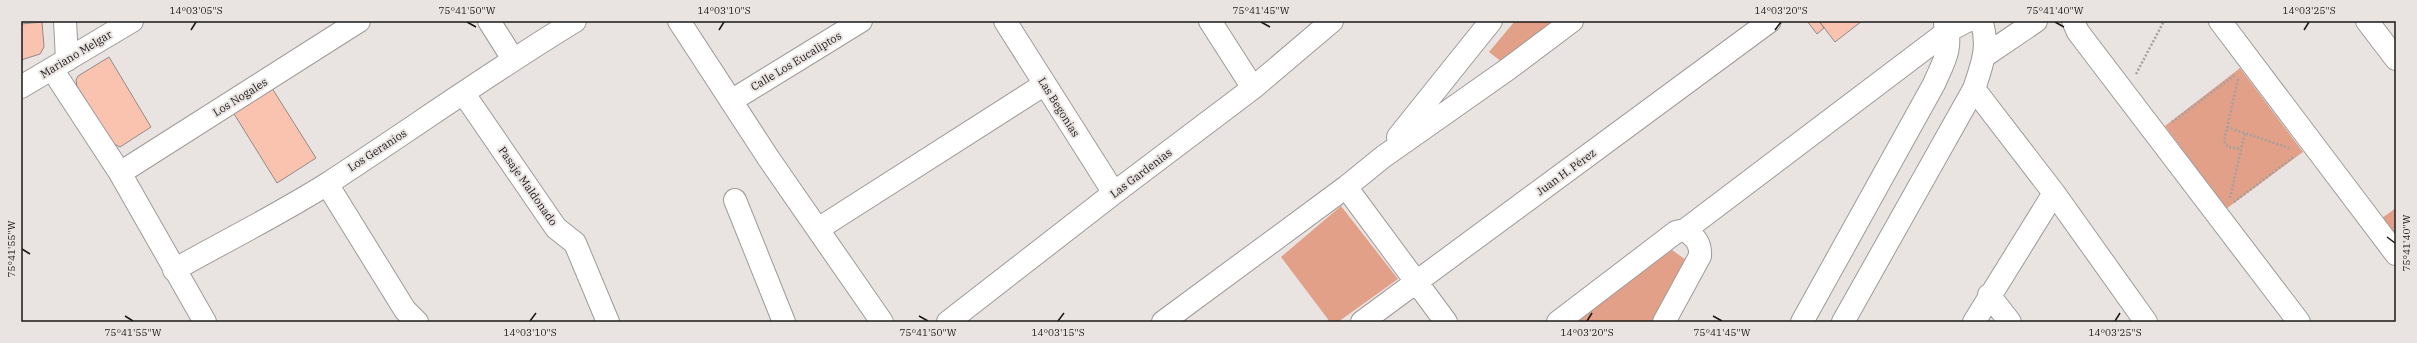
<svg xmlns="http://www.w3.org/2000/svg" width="2417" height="343" font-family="'IBM Plex Serif',serif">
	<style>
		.green { fill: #e3a088 }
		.building { fill: #fac3b0; stroke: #8f8b89 }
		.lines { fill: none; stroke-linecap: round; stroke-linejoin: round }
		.minor-casing { stroke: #9f9a99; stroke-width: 24 }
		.secondary-casing { stroke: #9f9a99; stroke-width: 24 }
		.path { stroke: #a4a09e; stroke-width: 2.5; stroke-dasharray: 2 2; stroke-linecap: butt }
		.minor { stroke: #fff; stroke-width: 22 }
		.secondary { stroke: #fff; stroke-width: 22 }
		.ticks { fill: none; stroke: #1a1817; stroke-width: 1.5 }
		.labels { text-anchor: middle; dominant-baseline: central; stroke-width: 4; stroke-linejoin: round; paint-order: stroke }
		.street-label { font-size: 11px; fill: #1a1817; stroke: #e9e4e2 }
		.neatline { fill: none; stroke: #1a1817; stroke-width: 1.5 }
		.ticks-label { font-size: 10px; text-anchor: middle; fill: #1a1817 }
	</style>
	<rect width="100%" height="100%" fill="#e9e4e2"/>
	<path class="green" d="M1515,21H1555L1502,62L1489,52Z
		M2240,68L2303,152L2226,209L2165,126Z
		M1341,206L1398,279L1338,322H1330L1281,257Z
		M2396,208V236L2382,218Z
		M1672,250L1686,260L1652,322H1574Z"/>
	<path class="building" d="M1807,21H1819L1824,28L1817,34Z
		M1819,21H1862L1835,42Z
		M42,22L44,47L40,54L21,60V24Z
		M109,57L151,127L120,147L112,143L77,86L76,80L78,76Z
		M270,85L316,158L277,183L231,109Z"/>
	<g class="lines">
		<defs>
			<path id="minor" d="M65,21L67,60
				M489,21L513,59
				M679,21L769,159L882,322
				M1005,21L1114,193
				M1210,21L1253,88
				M2073,21L2078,32L2299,322
				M2220,21L2396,254
				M2367,21L2396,59
				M1986,55L2036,21
				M52,69L120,173L205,322
				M1974,89L2054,193L2146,322
				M464,94L556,228L575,243L608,322
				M731,101L861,21
				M1398,137L1491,21
				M120,173L359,21
				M327,184L405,310L417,322
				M1346,187L1446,322
				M735,200L784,322
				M818,229L1045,84
				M174,270C225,241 278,215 327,184C410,130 491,72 575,21
				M1989,295L2010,322
				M948,322L1114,193L1253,88L1332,21
				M1163,322L1346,187L1383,157L1508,69L1572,21
				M1362,322L1770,21
				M1558,322L1676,232L1685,230L1948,31L1967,21
				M1664,322L1700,256C1701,243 1695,237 1685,230
				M1802,322L1934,84C1943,63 1954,47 1945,24
				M1843,322L1974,89C1982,65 1990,45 1981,21
				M1974,322L2054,193"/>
			<path id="secondary" d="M21,87L132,21"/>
		</defs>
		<use href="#minor" class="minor-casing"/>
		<use href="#secondary" class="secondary-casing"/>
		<path class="path" d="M2136,74L2164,21
			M2238,79L2224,141L2228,147L2241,149
			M2172,122L2235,75
			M2227,127L2289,148
			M2230,198L2245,132
			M2234,202L2295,156"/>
		<use href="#minor" class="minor"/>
		<use href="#secondary" class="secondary"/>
	</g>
	<path class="ticks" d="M467,22L476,27M1261,22L1270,27M2055,22L2064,27M191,30L196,22M719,30L724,22M1775,30L1781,22M2304,30L2309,22M2387,237L2395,243M22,249L30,254M125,316L133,321M919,316L928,321M1713,316L1722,321M530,321L536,313M1058,321L1064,313M1587,321L1592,313M2115,321L2120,313"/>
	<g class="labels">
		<g class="street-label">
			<text transform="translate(76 54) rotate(-31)">Mariano Melgar</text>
			<text transform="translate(796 61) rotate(-31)">Calle Los Eucaliptos</text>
			<text transform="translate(240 97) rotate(-32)">Los Nogales</text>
			<text transform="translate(1059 107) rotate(58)">Las Begonias</text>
			<text transform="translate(377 150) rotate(-33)">Los Geranios</text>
			<text transform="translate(1566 172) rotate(-36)">Juan H. Pérez</text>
			<text transform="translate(1141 173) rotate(-37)">Las Gardenias</text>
			<text transform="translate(528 186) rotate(55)">Pasaje Maldonado</text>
		</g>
	</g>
	<rect width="2417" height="343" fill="none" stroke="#e9e4e2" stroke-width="44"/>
	<rect x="22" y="22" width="2373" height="299" class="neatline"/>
	<g class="ticks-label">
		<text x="196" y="14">14°03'05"S</text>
		<text x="467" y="14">75°41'50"W</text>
		<text x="724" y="14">14°03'10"S</text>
		<text x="1261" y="14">75°41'45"W</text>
		<text x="1781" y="14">14°03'20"S</text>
		<text x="2055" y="14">75°41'40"W</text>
		<text x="2309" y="14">14°03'25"S</text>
		<text transform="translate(2406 243) rotate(-90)" y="4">75°41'40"W</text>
		<text transform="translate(11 249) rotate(-90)" y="4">75°41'55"W</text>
		<text x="133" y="336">75°41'55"W</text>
		<text x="530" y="336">14°03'10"S</text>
		<text x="928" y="336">75°41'50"W</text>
		<text x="1058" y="336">14°03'15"S</text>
		<text x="1587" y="336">14°03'20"S</text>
		<text x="1722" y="336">75°41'45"W</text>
		<text x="2115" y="336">14°03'25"S</text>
	</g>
</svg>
